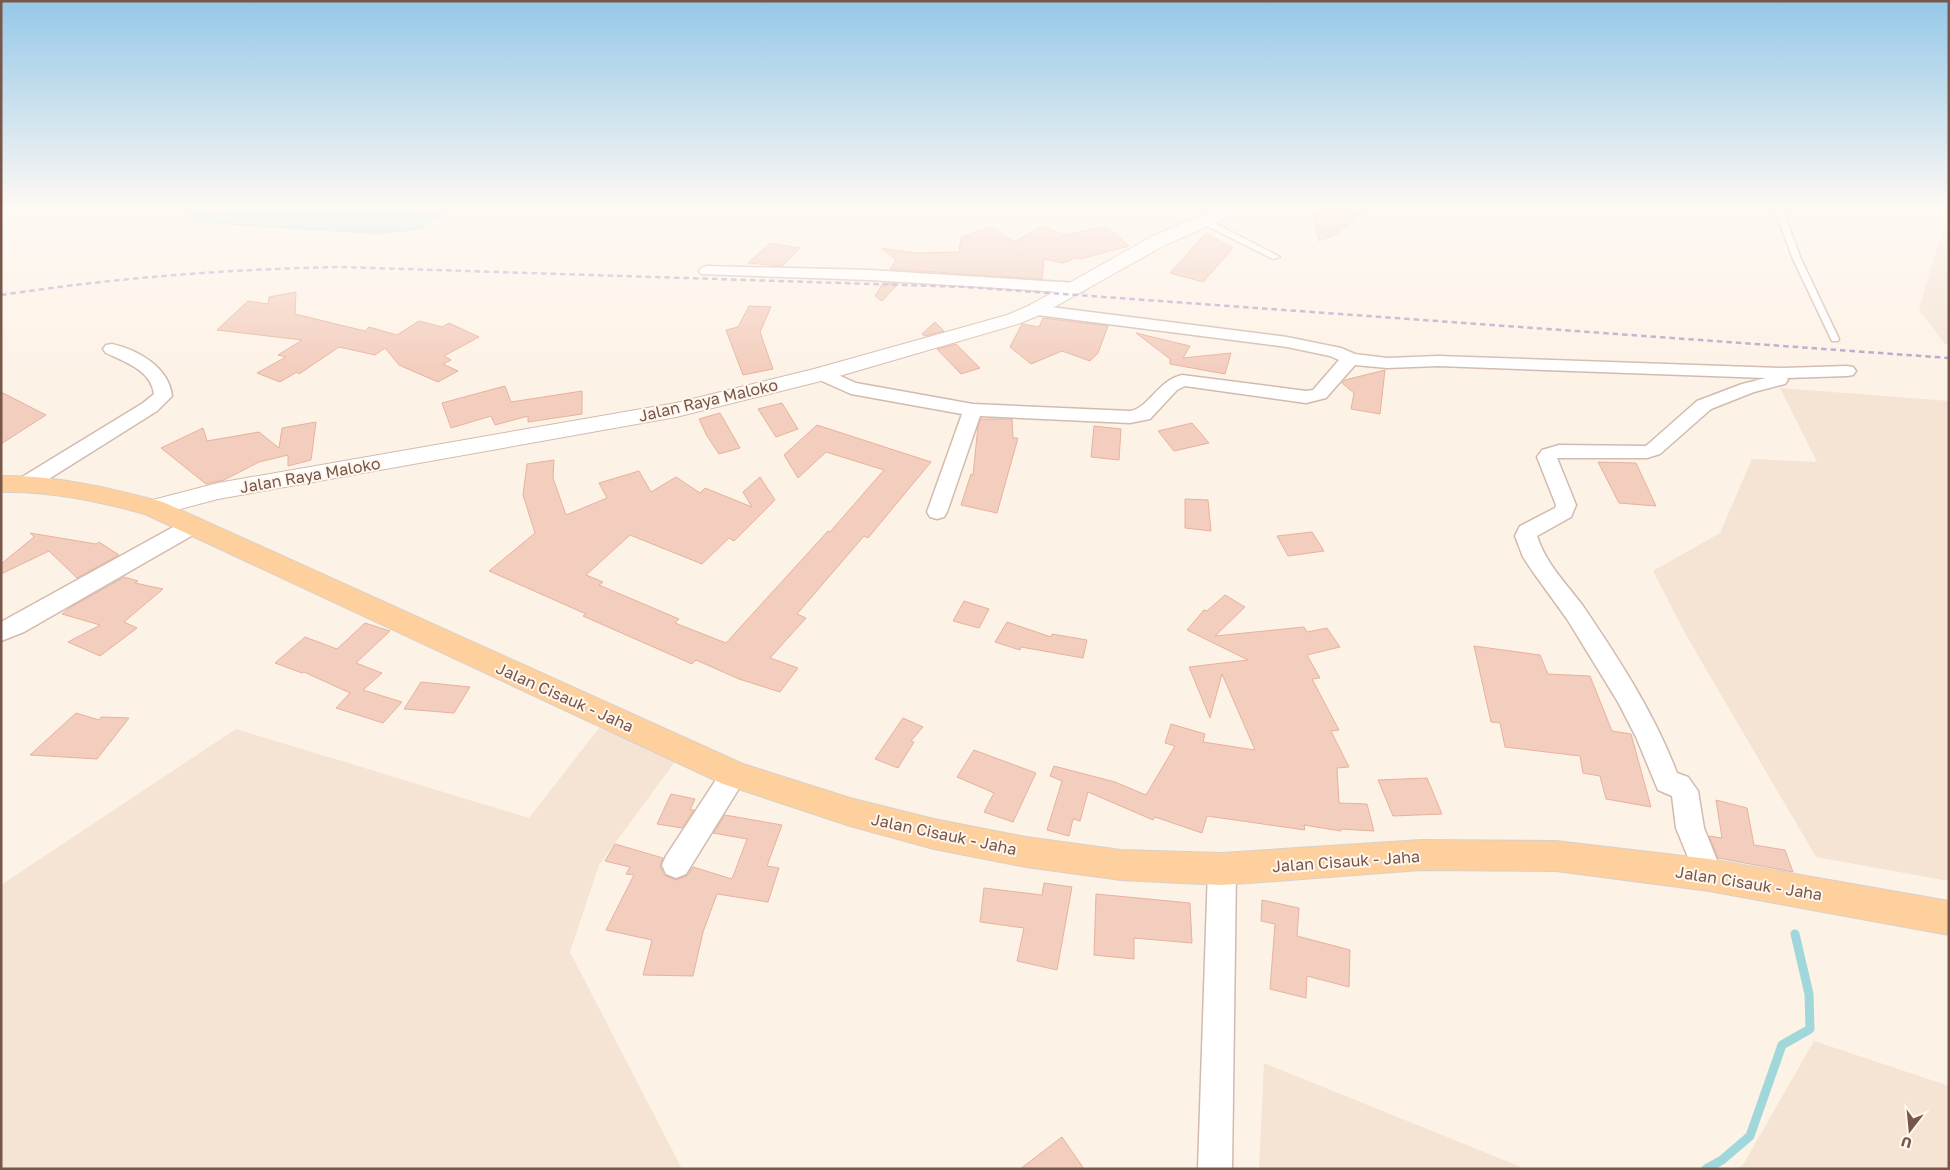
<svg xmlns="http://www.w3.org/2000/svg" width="1950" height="1170" font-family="'Golos Text',sans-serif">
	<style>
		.residential { fill: #f5e3d4 }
		.water { fill: #bae6e8; stroke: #a0d7da }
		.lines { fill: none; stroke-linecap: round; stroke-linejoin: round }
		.stream { stroke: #a0d7da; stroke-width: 9 }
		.building { fill: #f3cdbd; stroke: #e7b29d }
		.service-casing { stroke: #d2bbae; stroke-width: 3 }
		.minor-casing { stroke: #d2bbae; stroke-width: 3 }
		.tertiary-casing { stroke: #d2bbae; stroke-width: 2 }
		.primary-casing { stroke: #d9d0cc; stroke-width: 2 }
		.service { fill: #fff; fill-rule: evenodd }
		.minor { fill: #fff; fill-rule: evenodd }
		.tertiary { fill: #fff; fill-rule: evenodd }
		.primary { fill: #fdd09d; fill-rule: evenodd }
		.rail { stroke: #b4a4c8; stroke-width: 2.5; stroke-dasharray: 5.5 4; stroke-linecap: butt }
		.labels { text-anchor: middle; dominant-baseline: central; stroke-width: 4; stroke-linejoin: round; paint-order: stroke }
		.street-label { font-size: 16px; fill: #78564a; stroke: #fff6ed }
	</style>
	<rect width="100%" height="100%" fill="#fdf2e6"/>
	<path class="residential" d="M1949,219V344H1945L1919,310L1936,250Z
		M1780,388L1949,401V881L1816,857L1686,635L1653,571L1720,533L1752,459L1817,462Z
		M599,728L677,759L599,865L570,952L682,1169H1V885L236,729L529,818Z
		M1814,1041L1949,1086V1169H1735L1743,1165Z
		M1264,1063L1526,1169H1259Z"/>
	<path class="water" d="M186,208H451V210L419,229L379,234L199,222L183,211Z"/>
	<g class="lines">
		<path class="stream" d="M1706,1169L1722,1160L1750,1136L1782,1045L1810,1029L1809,994L1795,934"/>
	</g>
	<path class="building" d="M1311,208H1368L1335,235L1319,241Z
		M1042,226L1065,235L1107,226L1129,246L1080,259L1073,258L1070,261L1063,263L1044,259L1042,279L890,269L896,260L881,248L916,253L959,252L961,237L991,227L1014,242Z
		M1206,233L1233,248L1203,282L1170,273Z
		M770,243L800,248L782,266L748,263Z
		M883,283L898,284L882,301L875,296Z
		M296,292L295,314L365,331L369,327L397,335L419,321L442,327L449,323L479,337L444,356L451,360L443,364L458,371L438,382L399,365L385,348L375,355L339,347L299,374L297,372L280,382L257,373L286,357L278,355L302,340L217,330L248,301L268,304L269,297Z
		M749,306L771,307L760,332L773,369L743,375L726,330L738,327Z
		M1043,318L1108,326L1098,353L1090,361L1062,351L1031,364L1010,347L1022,324L1039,327Z
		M935,322L944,331L925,336L922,334Z
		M1136,333L1190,346L1183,358L1231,353L1225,374L1170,364V359Z
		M956,344L980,368L961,374L937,349Z
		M1385,370L1380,414L1351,409L1354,393L1342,383L1345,380Z
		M505,386L511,402L582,391V414L528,422V416L495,425L491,416L451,428L442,403Z
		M1,392L46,415L1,444Z
		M782,403L798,429L776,437L758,409Z
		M720,413L740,448L719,454L707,436L699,419Z
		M981,419H1012L1013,438H1018L997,513L961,505L971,474L973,475L978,426Z
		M316,422L311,460L288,466V455L259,462L224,480L206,484L161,448L203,428L207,441L259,432L279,448L282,428Z
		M1192,423L1209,443L1174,451L1158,431Z
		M817,425L931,462L868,538L864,536L797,614L806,618L770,658L798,668L780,692L739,679L696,660L692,664L583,616L586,614L489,571L535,533L523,495L527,464L554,460L553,478L566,515L607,498L599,483L639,471L651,492L676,477L700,493L705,488L752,507L743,492L760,477L775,500L734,541L729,538L702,564L630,535L586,575L603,582L599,585L679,619L675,623L726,643L828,531L830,532L884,470L826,452L798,478L784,455Z
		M1094,426L1121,429L1119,460L1091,457Z
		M1598,462L1636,463L1656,506L1619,503Z
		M1185,499L1208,500L1211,531L1185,528Z
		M1312,532L1324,551L1288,556L1277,536Z
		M30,533L96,544L99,542L119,555L77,578L49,551L1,574V564L34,537Z
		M124,577L138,581L135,583L163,589L124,622L137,628L100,656L68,642L100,625L62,614L71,607Z
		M1225,595L1245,607L1215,636L1304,627L1307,632L1327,628L1340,647L1307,655L1320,678L1312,679L1339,730L1331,731L1349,767L1337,768L1339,803L1367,804L1374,831L1341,829V831L1304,825L1305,830L1207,816L1202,833L1155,817L1153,820L1088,792L1080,821L1073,819L1069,836L1047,830L1062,781L1050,776L1054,766L1115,782L1146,795L1175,746L1165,743L1171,724L1205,734L1203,742L1255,750L1222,674L1210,718L1189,667L1248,660L1187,630L1204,610L1207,611Z
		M964,601L989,609L979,628L953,621Z
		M1007,622L1051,637L1052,634L1087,640L1083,658L1021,647L1020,650L995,642Z
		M365,623L390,631L356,663L382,673L363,690L402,702L383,723L336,708L350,693L304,672L302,673L275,663L305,637L337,649Z
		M1474,646L1540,655L1548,674L1590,676L1612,731L1631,734L1651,807L1606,799L1600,776L1583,773L1580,756L1505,747L1500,723L1491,722Z
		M421,682L470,687L454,713L404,709Z
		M76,713L99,720L101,717L129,718L97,759L30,755Z
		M903,718L923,727L911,741L914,742L898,768L875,759Z
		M974,750L1036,773L1013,822L984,812L994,793L957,777Z
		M1427,778L1442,814L1393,816L1378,780Z
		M671,794L695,799L690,810H694L682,828L657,824Z
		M1716,800L1747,808L1754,845L1785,850L1793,872L1718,858L1709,836L1722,838Z
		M725,815L782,825L767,866L779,868L768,902L717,894L703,932L693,976L643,975L652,940L606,930L634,875L626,874L630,867L605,861L615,844L663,858L660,866L664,875L675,880L687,876L693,867L732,879L747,839L713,833Z
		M1044,883L1072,887L1057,970L1017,961L1024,928L980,922L984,888L1042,895Z
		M1096,894L1190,903L1192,943L1134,938V959L1094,955Z
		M1262,900L1299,908L1297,936L1350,950L1349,987L1307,976L1306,998L1270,989L1275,924L1261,921Z
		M1062,1137L1084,1169H1020Z"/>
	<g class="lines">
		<defs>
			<path id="service" d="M1774,208H1782L1801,259L1839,339L1838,341H1832L1831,339L1793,259Z
				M1199,218H1205L1280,257L1273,259L1199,222Z"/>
			<path id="minor" d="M707,266L870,270L1078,283L1084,285L1086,288L1084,291L1078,293L870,280L701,274L699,271L701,268Z
				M1035,305L1287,337L1341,348L1355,354L1387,358L1438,356L1783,368L1847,366L1853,367L1856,371L1853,375L1847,376L1787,378L1788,380L1785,384L1754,392L1711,409L1660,454L1647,458H1557L1576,505L1571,517L1537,536C1546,564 1566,583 1583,606C1619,659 1654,713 1677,773L1688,777L1698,791L1704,828L1723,875L1719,884L1709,888L1699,884L1676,828L1672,796L1658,790L1636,737L1618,702L1567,619L1533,572L1523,557L1515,536L1520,526L1555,508L1556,505L1537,457L1542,450L1559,445L1646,446L1697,401L1742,384L1766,378L1438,366L1387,368L1355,365L1326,398L1306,403L1185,386L1177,390L1150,419L1130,423L980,416L947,512L944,517L937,519L930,517L927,512L962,414L851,394L815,378L812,374L815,370L821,369L827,370L856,383L973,404L1130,411C1148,409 1158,380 1182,375L1306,391L1313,390L1339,360L1330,356L1287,347L1029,314L1027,310L1029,306Z
				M112,344C138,350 169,367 172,396L157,411L36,487L29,488L22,487L19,482L22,477L143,403L154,394C151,370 125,362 106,353L103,349L106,345Z
				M192,519L200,521L203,526L200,531L24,632L1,641V622L184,521Z
				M734,763L743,766L747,774L743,782L686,874L676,878L666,874L662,865L666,856L725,766Z
				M1222,856L1232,860L1236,869L1232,1169H1198L1208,869L1212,860Z"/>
			<path id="tertiary" d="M1218,208H1244L1241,212L1165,245L1042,314L1021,323L829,379L676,417L218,499L154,516L145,514L141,508L145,502L218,483L676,403L814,369L1007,315L1028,306L1151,237Z"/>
			<path id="primary" d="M1,476C57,475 109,488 163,502L743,764L850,798L934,819L1026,837L1121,850L1222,853L1421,840L1556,841L1709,859L1949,901V935L1709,891L1556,871L1421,870L1222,885L1121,880L1026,867L934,849L850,826L723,784L145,514C97,501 51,491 1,492Z"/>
		</defs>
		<use href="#service" class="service-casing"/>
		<use href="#minor" class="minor-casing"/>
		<use href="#tertiary" class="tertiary-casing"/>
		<use href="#primary" class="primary-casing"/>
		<use href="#service" class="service"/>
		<use href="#minor" class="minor"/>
		<use href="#tertiary" class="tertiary"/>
		<use href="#primary" class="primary"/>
		<path class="rail" d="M1,295C114,278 227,269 342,267L966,287L1949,358"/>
	</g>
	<linearGradient id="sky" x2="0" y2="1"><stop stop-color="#95c8e8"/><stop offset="0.56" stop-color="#fef9f4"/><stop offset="1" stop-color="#fef9f4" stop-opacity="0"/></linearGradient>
	<rect width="1950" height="372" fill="url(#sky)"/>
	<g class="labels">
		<g class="street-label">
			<text transform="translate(708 400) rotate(-13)">Jalan Raya Maloko</text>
			<text transform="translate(310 475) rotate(-10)">Jalan Raya Maloko</text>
			<text transform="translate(565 697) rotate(24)">Jalan Cisauk - Jaha</text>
			<text transform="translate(944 834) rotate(12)">Jalan Cisauk - Jaha</text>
			<text transform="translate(1346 861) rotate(-4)">Jalan Cisauk - Jaha</text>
			<text transform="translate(1749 883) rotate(9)">Jalan Cisauk - Jaha</text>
		</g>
	</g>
	<rect width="1950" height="1170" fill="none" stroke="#78564a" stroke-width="5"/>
	<g transform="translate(1910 1130) rotate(196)" stroke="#fff6ed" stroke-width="4" paint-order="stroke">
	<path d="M0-4L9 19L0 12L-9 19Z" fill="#78564a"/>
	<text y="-8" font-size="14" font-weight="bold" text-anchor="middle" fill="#78564a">U</text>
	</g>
</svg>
